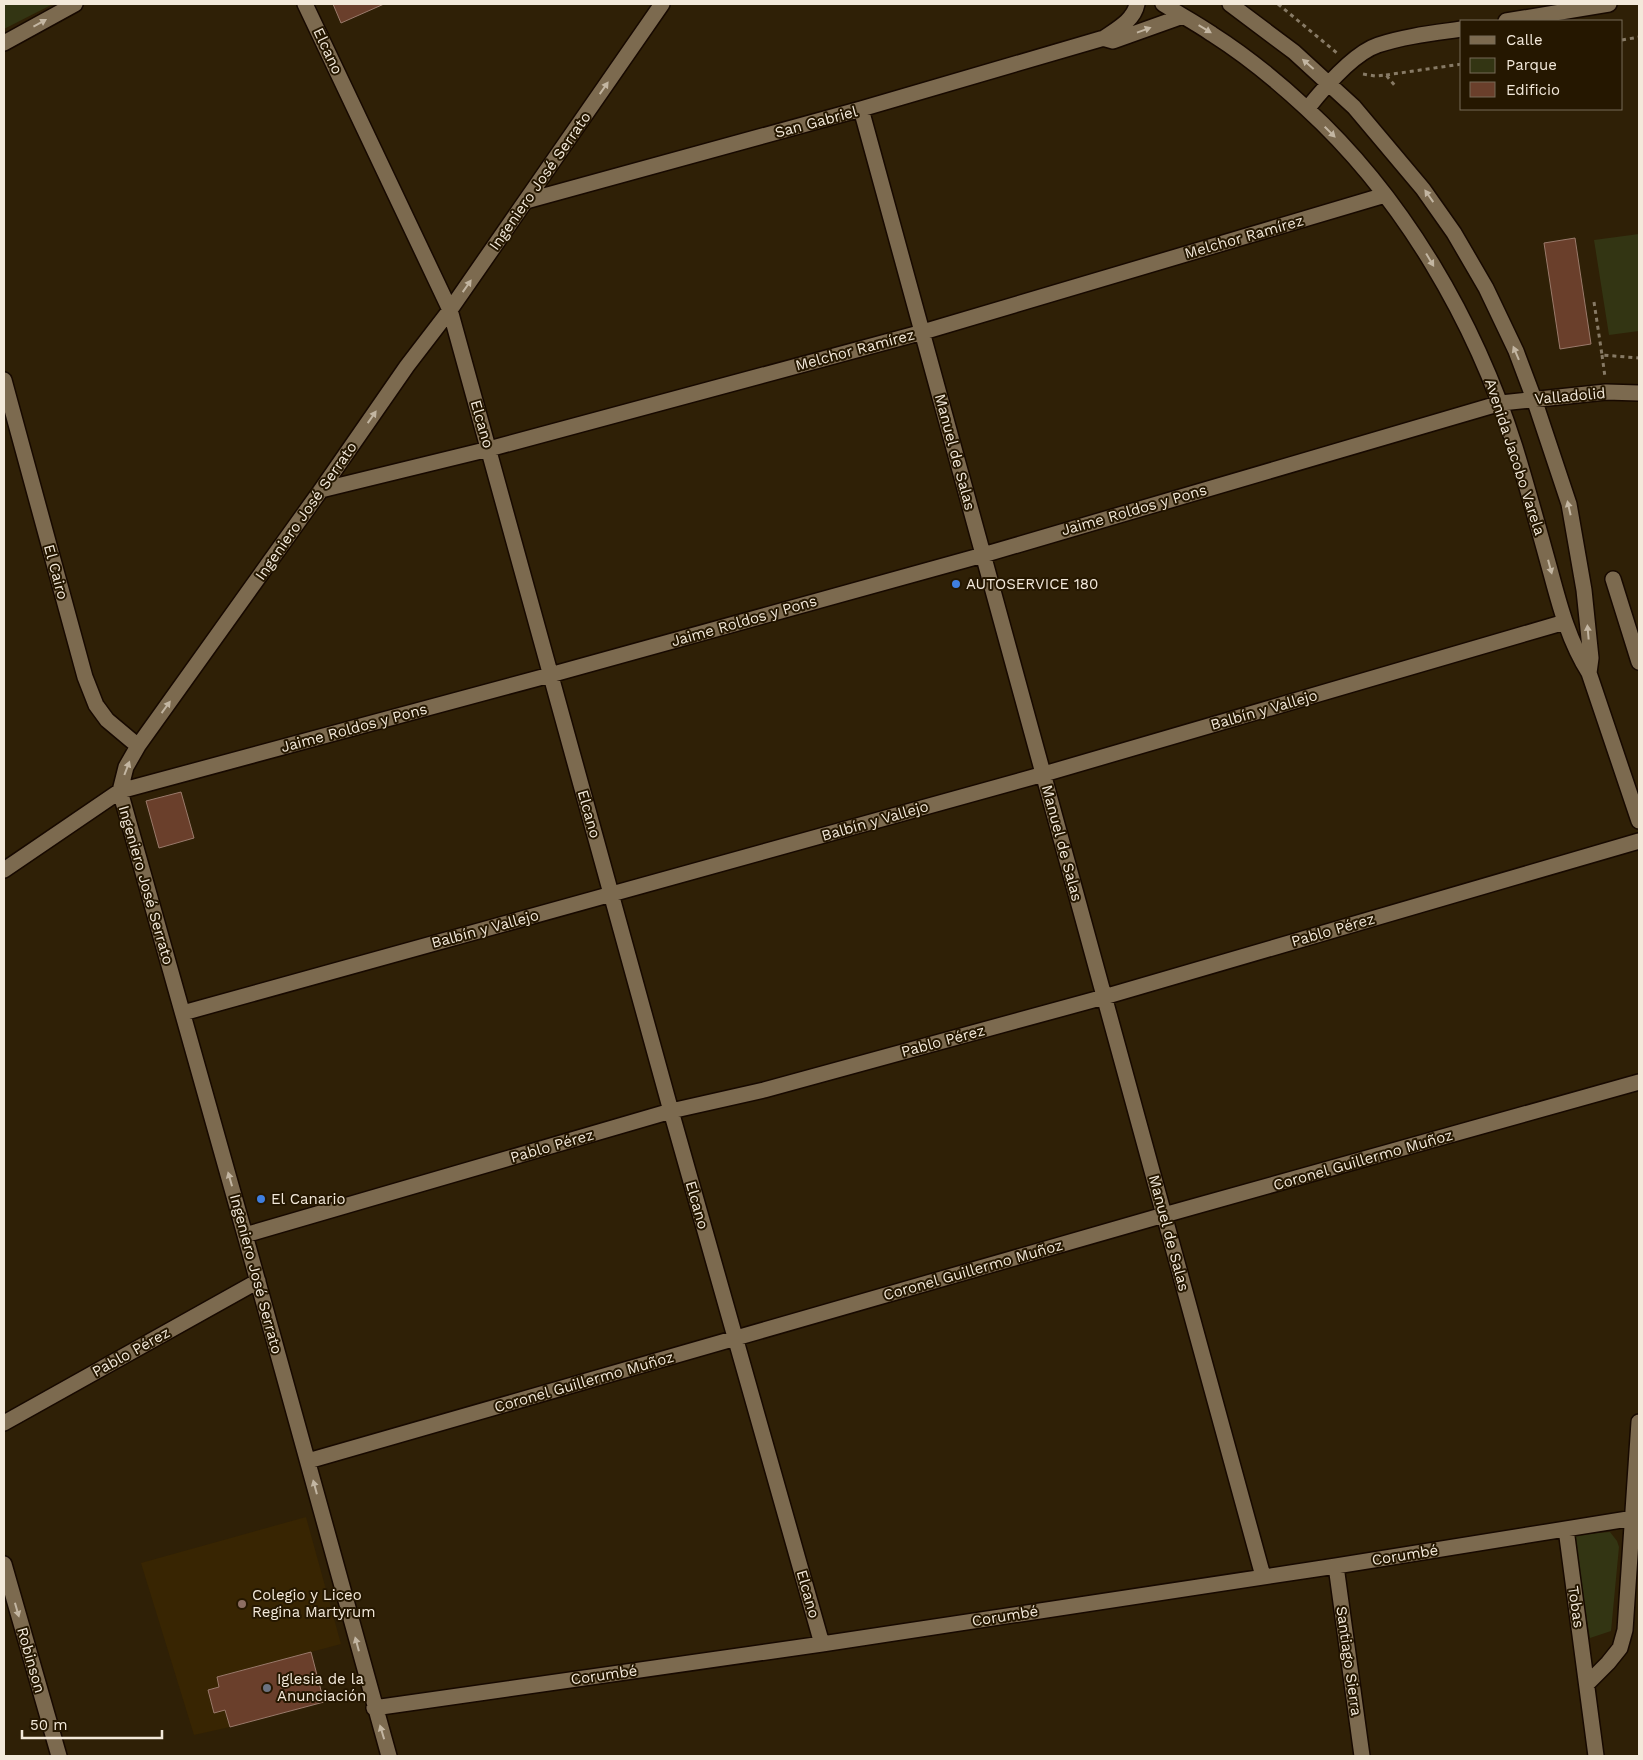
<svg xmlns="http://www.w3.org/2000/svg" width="1643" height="1760" font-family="'Work Sans',sans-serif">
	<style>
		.built { fill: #382502 }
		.green { fill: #333513 }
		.building { fill: #6a3f2b; stroke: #9a7a6b }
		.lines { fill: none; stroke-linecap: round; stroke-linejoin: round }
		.minor-casing { stroke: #170900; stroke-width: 18 }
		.path { stroke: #877a65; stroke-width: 3; stroke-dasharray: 4 4; stroke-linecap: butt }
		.minor { stroke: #7c6a4f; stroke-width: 15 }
		.oneway { fill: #c3b6a2 }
		.shop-dot { fill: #3f7fe0; stroke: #251700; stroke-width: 2 }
		.education-dot { fill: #8d6e63; stroke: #251700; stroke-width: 2 }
		.worship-dot { fill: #6b7280; stroke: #251700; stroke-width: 2 }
		.labels { text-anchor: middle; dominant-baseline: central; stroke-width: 4; stroke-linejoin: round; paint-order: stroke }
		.street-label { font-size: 15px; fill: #f3e9da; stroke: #251700 }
		.poi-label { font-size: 15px; fill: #f3e9da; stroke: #251700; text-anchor: start }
	</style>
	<rect width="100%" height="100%" fill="#2f2006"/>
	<path class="built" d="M306,1517L341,1644L217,1677L219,1687L208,1690L214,1712L225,1710L230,1727L194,1735L141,1563Z"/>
	<path class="green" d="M4,4H53L4,29Z
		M1639,234V331L1609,335L1594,240Z
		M1610,1532L1617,1541L1619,1547L1611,1631L1590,1638L1573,1541L1576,1535Z"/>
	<path class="building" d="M333,4H384L341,23Z
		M1575,238L1591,344L1560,349L1544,243Z
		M181,792L194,838L159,848L146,801Z
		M311,1652L324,1702L230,1727L225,1710L214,1713L208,1690L219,1687L217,1677Z"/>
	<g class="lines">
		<defs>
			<path id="minor" d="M305,4L450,310L671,1111L822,1644
				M1163,4C1179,14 1196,23 1212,34C1245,55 1277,81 1306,108C1404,198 1475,321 1515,447C1527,486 1538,526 1549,566C1559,603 1568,640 1589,673L1639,821
				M1230,4L1294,52L1354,107L1423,189L1454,233L1486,288L1516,351L1534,399L1569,504L1584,590L1591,658L1589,673
				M1506,21L1609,4
				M1106,39L1113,41L1183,16
				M4,43L75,4
				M861,109L1263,1576
				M1307,109C1323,89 1354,53 1378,45C1405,36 1434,33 1462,29
				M526,201L861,109L1104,38C1117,29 1134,20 1137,4
				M4,380L85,677L96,705L107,720L138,746
				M321,490L489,449L923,332L1385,195
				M1613,579L1639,662
				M4,870L120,791L550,675L983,555L1501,403L1606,392L1639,393
				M183,1013L1044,774L1565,622
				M245,1235L671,1111L764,1090L1104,997L1639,841
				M4,1423L258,1281
				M308,1461L1164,1215L1639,1082
				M1566,1529L1596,1756
				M4,1564L59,1756
				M1336,1566L1362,1756
				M1587,1684L1608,1663L1620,1648L1625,1630L1639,1422
				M374,1708L822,1644L1336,1566L1634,1518
				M389,1756L245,1235L120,791L126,767L138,746L321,490L407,366L450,310L662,4"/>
		</defs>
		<use href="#minor" class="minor-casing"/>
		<path class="path" d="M1278,4L1337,53
			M1622,40L1639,37
			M1363,74L1375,76L1386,75L1396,87
			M1386,75L1462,64
			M1594,302L1602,355L1639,358
			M1602,355L1605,377"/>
		<use href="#minor" class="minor"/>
	</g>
	<defs><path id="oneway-solid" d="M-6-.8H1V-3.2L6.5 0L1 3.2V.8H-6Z" transform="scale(1.25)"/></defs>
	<g class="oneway">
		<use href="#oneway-solid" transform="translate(40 23) rotate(-29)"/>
		<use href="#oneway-solid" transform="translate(1205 29) rotate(31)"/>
		<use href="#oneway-solid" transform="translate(1144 30) rotate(-20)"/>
		<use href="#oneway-solid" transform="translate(1308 64) rotate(-139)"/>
		<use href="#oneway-solid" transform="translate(604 88) rotate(-55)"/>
		<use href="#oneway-solid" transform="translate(1330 132) rotate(45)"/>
		<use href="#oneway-solid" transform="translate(1429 196) rotate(-125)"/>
		<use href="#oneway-solid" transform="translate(1430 260) rotate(59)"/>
		<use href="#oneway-solid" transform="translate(467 286) rotate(-55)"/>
		<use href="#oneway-solid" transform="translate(1516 353) rotate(-113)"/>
		<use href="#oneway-solid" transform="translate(372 417) rotate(-55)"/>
		<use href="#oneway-solid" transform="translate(1569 508) rotate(-103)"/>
		<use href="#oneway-solid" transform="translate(1550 567) rotate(75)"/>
		<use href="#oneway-solid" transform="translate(1588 632) rotate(-95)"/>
		<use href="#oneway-solid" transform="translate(166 707) rotate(-54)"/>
		<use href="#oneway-solid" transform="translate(127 768) rotate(-69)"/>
		<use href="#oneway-solid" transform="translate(230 1179) rotate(-106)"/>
		<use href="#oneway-solid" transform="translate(315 1487) rotate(-105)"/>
		<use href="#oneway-solid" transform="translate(17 1610) rotate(74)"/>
		<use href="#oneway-solid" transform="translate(357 1644) rotate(-105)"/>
		<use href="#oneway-solid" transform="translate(382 1732) rotate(-107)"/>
	</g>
	<g class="shop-dot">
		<circle cx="956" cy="584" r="5"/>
		<circle cx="261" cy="1199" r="5"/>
	</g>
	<circle class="education-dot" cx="242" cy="1604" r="5"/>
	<circle class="worship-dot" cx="267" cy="1688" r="5"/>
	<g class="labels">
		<g class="street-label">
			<text transform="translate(328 51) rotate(65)">Elcano</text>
			<text transform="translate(816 122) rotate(-15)">San Gabriel</text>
			<text transform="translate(540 181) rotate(-55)">Ingeniero José Serrato</text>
			<text transform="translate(1244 237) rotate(-16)">Melchor Ramírez</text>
			<text transform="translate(855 350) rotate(-15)">Melchor Ramírez</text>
			<text transform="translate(1570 396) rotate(-5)">Valladolid</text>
			<text transform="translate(482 424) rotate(74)">Elcano</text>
			<text transform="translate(955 452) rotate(75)">Manuel de Salas</text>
			<text transform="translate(1515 457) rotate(72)">Avenida Jacobo Varela</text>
			<text transform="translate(1134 510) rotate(-16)">Jaime Roldos y Pons</text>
			<text transform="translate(306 511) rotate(-55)">Ingeniero José Serrato</text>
			<text transform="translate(56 572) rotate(75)">El Cairo</text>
			<text transform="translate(744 621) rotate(-16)">Jaime Roldos y Pons</text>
			<text transform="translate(1264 710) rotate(-16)">Balbín y Vallejo</text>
			<text transform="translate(354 728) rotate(-15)">Jaime Roldos y Pons</text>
			<text transform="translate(589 814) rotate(74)">Elcano</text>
			<text transform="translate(875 821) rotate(-16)">Balbín y Vallejo</text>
			<text transform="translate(1062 843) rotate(75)">Manuel de Salas</text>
			<text transform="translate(146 885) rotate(74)">Ingeniero José Serrato</text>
			<text transform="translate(485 929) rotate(-15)">Balbín y Vallejo</text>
			<text transform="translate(1333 930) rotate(-16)">Pablo Pérez</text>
			<text transform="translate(943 1041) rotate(-15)">Pablo Pérez</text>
			<text transform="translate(552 1146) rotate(-16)">Pablo Pérez</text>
			<text transform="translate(1363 1160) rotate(-16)">Coronel Guillermo Muñoz</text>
			<text transform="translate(697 1205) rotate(74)">Elcano</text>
			<text transform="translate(1169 1233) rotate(75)">Manuel de Salas</text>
			<text transform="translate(973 1270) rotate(-16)">Coronel Guillermo Muñoz</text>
			<text transform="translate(256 1274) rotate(75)">Ingeniero José Serrato</text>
			<text transform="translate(131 1352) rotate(-29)">Pablo Pérez</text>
			<text transform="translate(584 1382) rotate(-16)">Coronel Guillermo Muñoz</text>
			<text transform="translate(1405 1555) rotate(-9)">Corumbé</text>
			<text transform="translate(808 1594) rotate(74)">Elcano</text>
			<text transform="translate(1576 1607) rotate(82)">Tobas</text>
			<text transform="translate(1005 1616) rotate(-9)">Corumbé</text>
			<text transform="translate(31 1660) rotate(74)">Robinson</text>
			<text transform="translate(1349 1661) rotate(82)">Santiago Sierra</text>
			<text transform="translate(604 1675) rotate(-8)">Corumbé</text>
		</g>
		<g class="poi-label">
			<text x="966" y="584">AUTOSERVICE 180</text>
			<text x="271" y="1199">El Canario</text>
			<text x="252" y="1595">Colegio y Liceo<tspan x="252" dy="17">Regina Martyrum</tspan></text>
			<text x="277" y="1679">Iglesia de la<tspan x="277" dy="17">Anunciación</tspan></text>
		</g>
	</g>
	<rect width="1643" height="1760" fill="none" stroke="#f3e9da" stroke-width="10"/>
	<rect x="1460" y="20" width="162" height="90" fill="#251700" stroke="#776b57"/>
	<rect x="1470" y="36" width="25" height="8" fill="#7c6a4f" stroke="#776b57"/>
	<text x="1506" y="45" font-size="15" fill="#f3e9da">Calle</text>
	<rect x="1470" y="58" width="25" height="15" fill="#333513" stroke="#776b57"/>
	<text x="1506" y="70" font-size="15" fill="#f3e9da">Parque</text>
	<rect x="1470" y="82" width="25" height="15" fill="#6a3f2b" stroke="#776b57"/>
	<text x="1506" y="95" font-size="15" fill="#f3e9da">Edificio</text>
	<path d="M22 1730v8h140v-8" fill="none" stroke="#f3e9da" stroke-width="2.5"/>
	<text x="30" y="1730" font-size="15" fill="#f3e9da" stroke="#251700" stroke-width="4" paint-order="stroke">50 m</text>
</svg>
